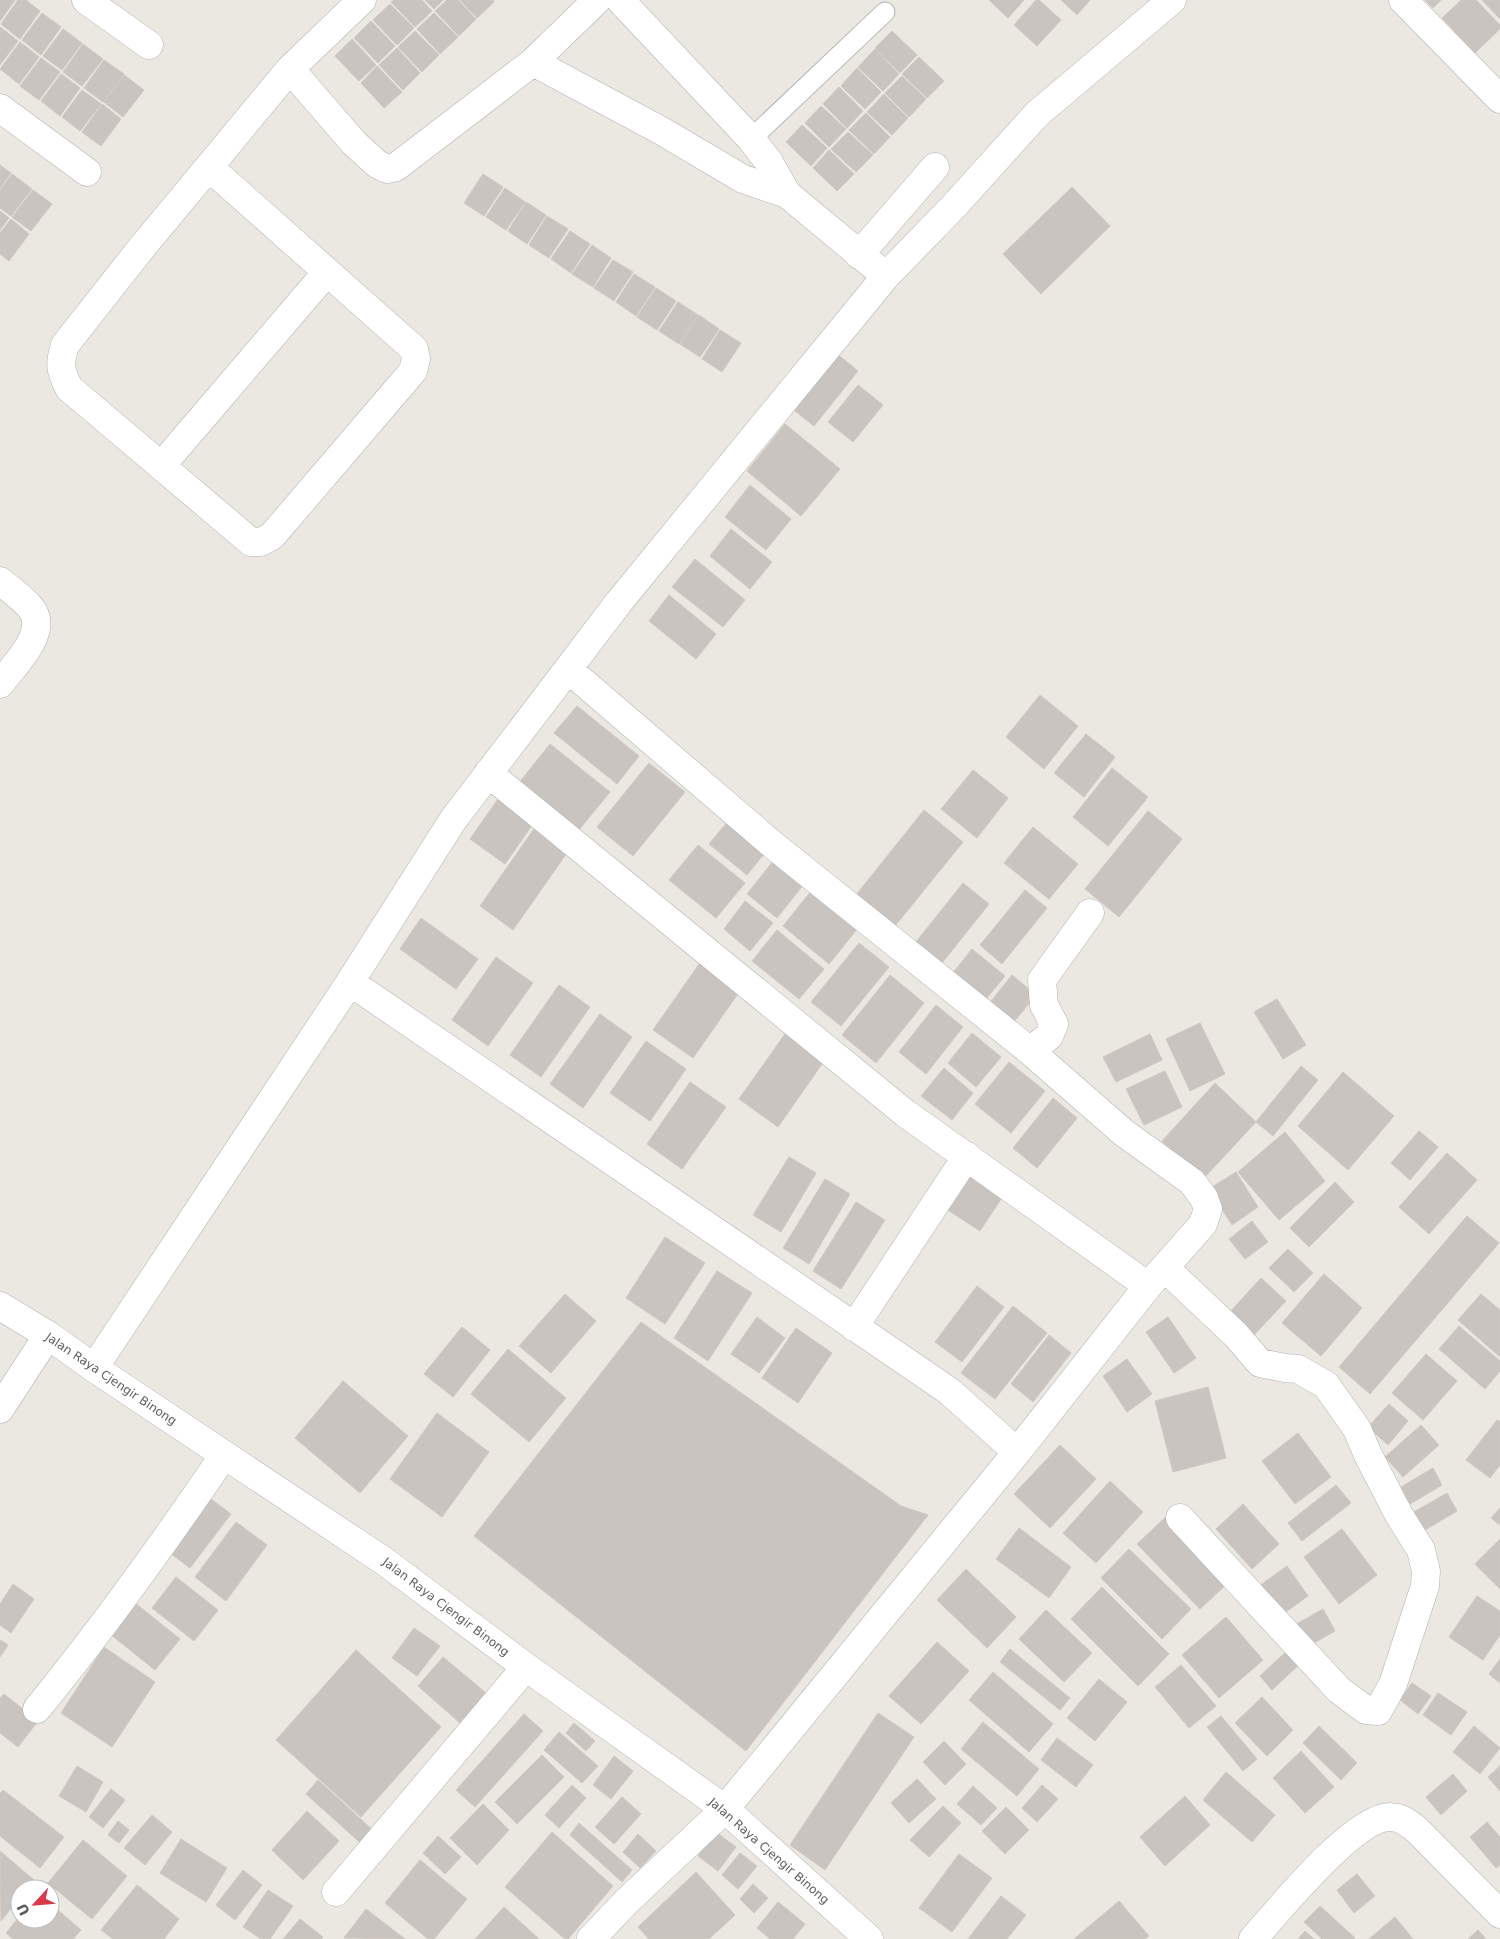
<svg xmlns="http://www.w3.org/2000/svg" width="1500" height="1939" font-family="'DejaVu Sans',sans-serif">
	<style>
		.building { fill: #c9c4c0; stroke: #cfc8c0 }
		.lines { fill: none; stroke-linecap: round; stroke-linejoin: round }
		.service-casing { stroke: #afb3b6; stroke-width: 21 }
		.minor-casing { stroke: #afb3b6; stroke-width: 29 }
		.tertiary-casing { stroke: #afb3b6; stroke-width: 29 }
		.secondary-casing { stroke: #b1b5b8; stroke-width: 29 }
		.service { stroke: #fff; stroke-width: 19 }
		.minor { stroke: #fff; stroke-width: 28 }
		.tertiary { stroke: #fff; stroke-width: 28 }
		.secondary { stroke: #fff; stroke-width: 28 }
		.labels { text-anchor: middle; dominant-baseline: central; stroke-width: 4.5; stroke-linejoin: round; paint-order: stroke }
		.street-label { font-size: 12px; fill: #5a5e61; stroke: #fff }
	</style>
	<rect width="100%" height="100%" fill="#ebe7e1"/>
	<path class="building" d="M0,0H15L0,21Z
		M18,0H26L40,11L20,39L1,24Z
		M394,0H422L432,11L415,27L391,2Z
		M425,0H443L434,9Z
		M447,0H458L476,19L459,36L435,11Z
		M460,0H493L494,2L477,18Z
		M989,0H1024L1008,18Z
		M1036,0H1039L1061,20L1037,46L1014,25Z
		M1061,0H1090L1077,15Z
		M1425,0H1441L1433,8Z
		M1461,0H1476L1500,25V29L1475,53L1442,18Z
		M1482,0H1500V19Z
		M390,4L414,28L397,45L373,20Z
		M42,13L61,27L41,55L22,40Z
		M434,13L458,37L440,54L417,29Z
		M371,21L395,46L378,63L354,38Z
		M0,27L18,41L0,65Z
		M63,29L82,43L62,70L43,56Z
		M415,31L439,55L422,72L398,47Z
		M892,31L917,55L900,73L875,48Z
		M352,39L376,65L359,81L335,56Z
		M20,42L39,57L19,84L0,69Z
		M83,44L103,59L82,86L63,72Z
		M397,48L420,73L403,90L379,65Z
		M875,49L899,74L883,91L858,67Z
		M919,57L944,81L927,98L902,74Z
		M41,58L60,72L39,100L20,86Z
		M104,60L124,74L103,102L84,88Z
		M377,66L402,92L384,108L361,83Z
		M857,68L881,92L865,109L841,86Z
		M61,74L80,88L60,116L41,101Z
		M124,75L144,90L123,117L104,102Z
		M902,76L926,99L909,117L885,93Z
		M839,87L863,111L847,128L823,104Z
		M82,90L101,104L80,131L62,117Z
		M884,94L908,118L892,135L867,112Z
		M102,104L121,119L101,146L82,132Z
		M821,106L846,129L829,147L805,123Z
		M866,113L890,137L874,154L849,130Z
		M802,125L827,148L811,166L786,142Z
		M848,132L873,155L856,172L831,149Z
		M829,150L854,174L837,191L813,168Z
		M0,165L11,173L0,188Z
		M12,174L32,189L11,216L0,208V190Z
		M483,174L503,187L484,216L464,203Z
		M1072,187L1110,226L1041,294L1003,254Z
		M505,188L525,202L506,230L486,217Z
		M33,190L52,204L31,231L12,217Z
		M526,202L546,215L527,244L508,231Z
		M0,211L9,218L0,230Z
		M547,216L568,229L549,258L529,245Z
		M11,219L29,234L9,261L0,254V233Z
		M570,231L590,244L571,273L551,259Z
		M592,245L611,258L593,287L572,274Z
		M613,260L633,272L614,301L594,288Z
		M634,274L655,287L636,316L616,302Z
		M656,288L676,301L657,330L637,317Z
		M678,302L698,315L679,344L659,331Z
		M699,315L719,329L700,357L680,344Z
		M720,330L741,343L722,372L702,359Z
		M830,348L858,371L814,426L785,403Z
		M858,385L883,405L853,442L828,422Z
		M785,424L840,469L801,516L747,471Z
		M750,485L791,519L766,550L725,517Z
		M731,529L772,562L750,589L710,556Z
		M695,559L745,600L723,627L672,587Z
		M669,595L716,634L696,659L649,621Z
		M1040,695L1078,726L1044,769L1006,737Z
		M577,706L639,756L617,784L554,733Z
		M1086,734L1115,757L1084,797L1054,773Z
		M550,744L610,792L578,831L519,783Z
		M649,763L685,792L633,856L597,827Z
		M1112,768L1148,797L1108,846L1073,817Z
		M973,770L1008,798L977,838L941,809Z
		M500,796L535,821L505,864L470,839Z
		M924,810L963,842L895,926L856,895Z
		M1148,811L1182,839L1119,917L1085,889Z
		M730,819L768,849L747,875L709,844Z
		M536,826L569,850L513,930L480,906Z
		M1033,827L1078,864L1049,899L1004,863Z
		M698,845L745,883L716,918L669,880Z
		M774,860L804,884L777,918L747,894Z
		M963,883L989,904L942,963L916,942Z
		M812,890L858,928L829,964L783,926Z
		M1025,890L1047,908L1002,964L980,945Z
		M745,901L773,923L750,951L724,929Z
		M421,918L478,959L456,989L400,949Z
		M777,930L824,969L799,999L752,961Z
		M859,943L889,967L841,1026L811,1002Z
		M972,949L1005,976L981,1005L948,979Z
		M496,957L533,983L488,1046L452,1020Z
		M702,960L742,988L693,1058L653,1030Z
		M890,975L924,1003L876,1063L842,1035Z
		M1012,975L1036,995L1012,1024L988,1005Z
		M559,985L590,1007L541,1077L510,1055Z
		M1277,999L1306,1045L1283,1059L1254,1012Z
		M936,1005L963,1027L926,1074L899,1052Z
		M600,1014L632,1037L583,1108L550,1084Z
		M1200,1023L1225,1074L1190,1091L1166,1039Z
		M972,1033L1001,1057L976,1087L948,1063Z
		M785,1034L824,1061L778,1127L739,1099Z
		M1150,1034L1162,1060L1116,1082L1103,1057Z
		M646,1041L686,1069L650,1121L610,1093Z
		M1009,1062L1045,1091L1011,1133L975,1104Z
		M1301,1066L1318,1080L1273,1136L1256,1122Z
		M944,1068L973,1093L952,1120L921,1096Z
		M1165,1071L1182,1107L1144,1125L1126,1089Z
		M1343,1072L1394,1116L1348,1170L1298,1126Z
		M690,1082L726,1107L682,1169L647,1144Z
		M1215,1083L1256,1122L1203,1179L1162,1141Z
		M1053,1098L1077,1118L1037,1168L1013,1148Z
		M1419,1131L1438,1147L1410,1180L1391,1163Z
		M1285,1132L1325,1181L1279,1220L1238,1172Z
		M1447,1153L1477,1180L1429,1234L1399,1207Z
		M789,1157L816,1173L781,1232L753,1215Z
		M970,1170L1005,1193L980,1231L945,1208Z
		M1236,1172L1258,1207L1232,1225L1209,1189Z
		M825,1179L850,1194L809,1264L783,1248Z
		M1335,1182L1354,1202L1309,1247L1290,1228Z
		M856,1202L885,1220L841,1289L813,1271Z
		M1467,1216L1499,1243L1370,1394L1339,1367Z
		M1252,1221L1268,1242L1245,1259L1229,1239Z
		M665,1237L705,1263L665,1324L626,1298Z
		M1288,1249L1313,1273L1294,1292L1269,1268Z
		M717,1271L752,1293L708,1361L674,1338Z
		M1324,1274L1362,1308L1321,1356L1282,1323Z
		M1261,1278L1286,1301L1253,1336L1229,1313Z
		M977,1286L1004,1307L962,1362L935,1342Z
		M565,1294L596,1321L551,1373L519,1346Z
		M1481,1294L1500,1310V1357L1458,1320Z
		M1013,1306L1047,1333L995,1399L961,1373Z
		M757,1317L785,1338L759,1373L731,1354Z
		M1168,1317L1196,1358L1174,1373L1146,1332Z
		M641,1322L901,1506L928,1515L746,1751L474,1536Z
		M1459,1326L1500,1361V1371L1485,1389L1439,1349Z
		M462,1327L490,1350L453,1397L424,1374Z
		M796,1328L832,1353L798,1403L762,1378Z
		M1049,1335L1071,1353L1033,1402L1011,1384Z
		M508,1349L566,1398L529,1442L471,1394Z
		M1426,1354L1457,1381L1423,1420L1392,1393Z
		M1127,1359L1152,1394L1127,1412L1103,1376Z
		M343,1381L408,1436L360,1493L295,1438Z
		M1208,1387L1226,1458L1173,1472L1155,1401Z
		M1389,1404L1408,1421L1388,1445L1368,1427Z
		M437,1413L489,1452L442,1517L390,1479Z
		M1497,1420L1500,1422V1465L1490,1478L1466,1460Z
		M1421,1425L1439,1445L1403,1477L1385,1457Z
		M1298,1433L1331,1477L1295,1504L1262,1461Z
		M1060,1445L1096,1479L1050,1528L1014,1494Z
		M1433,1468L1442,1485L1410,1504L1401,1487Z
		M1110,1481L1143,1512L1096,1563L1063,1533Z
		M1336,1485L1351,1503L1302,1541L1288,1523Z
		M1447,1493L1457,1511L1425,1530L1414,1512Z
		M211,1499L231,1514L190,1568L170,1553Z
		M1243,1504L1279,1544L1252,1569L1216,1529Z
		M1500,1508V1525L1491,1518Z
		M1169,1514L1231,1580L1200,1609L1137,1544Z
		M236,1522L267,1545L226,1601L195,1577Z
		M1019,1528L1071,1567L1049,1598L996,1559Z
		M1342,1529L1377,1575L1339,1604L1304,1557Z
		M1500,1539V1589L1475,1564Z
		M1129,1549L1191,1609L1162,1639L1101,1578Z
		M1287,1566L1308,1596L1276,1619L1255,1589Z
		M966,1569L1016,1617L987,1648L937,1600Z
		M176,1577L218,1610L194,1641L152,1608Z
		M13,1584L34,1599L11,1633L0,1625V1604Z
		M1102,1587L1169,1654L1138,1686L1071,1619Z
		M1477,1596L1500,1611V1635L1483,1660L1449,1637Z
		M130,1599L180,1639L155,1670L105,1630Z
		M1323,1609L1335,1631L1305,1648L1293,1626Z
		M1046,1610L1092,1653L1064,1682L1019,1639Z
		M1226,1617L1263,1660L1219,1698L1182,1655Z
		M414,1628L440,1646L417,1676L392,1658Z
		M0,1640L8,1645L0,1657Z
		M937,1642L969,1671L921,1724L889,1696Z
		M104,1647L155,1682L112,1747L61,1713Z
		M1290,1648L1303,1661L1272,1690L1260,1676Z
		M1010,1649L1070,1698L1060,1710L1000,1662Z
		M356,1650L441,1727L361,1817L276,1740Z
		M443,1657L486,1693L460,1723L418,1686Z
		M1500,1659V1683L1489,1674Z
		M1181,1665L1216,1706L1189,1728L1155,1687Z
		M993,1672L1053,1724L1029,1752L969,1700Z
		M1099,1679L1127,1702L1095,1741L1067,1718Z
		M1412,1683L1431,1696L1418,1714L1400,1700Z
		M1438,1693L1467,1712L1451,1735L1423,1715Z
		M4,1694L38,1721L18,1747L0,1733V1698Z
		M1262,1697L1293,1730L1267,1756L1235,1723Z
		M878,1713L914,1737L825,1870L790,1845Z
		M524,1714L543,1731L475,1807L456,1790Z
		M1221,1716L1257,1759L1243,1771L1207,1727Z
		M983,1722L1039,1769L1017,1796L961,1749Z
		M574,1723L595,1741L586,1751L566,1733Z
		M1319,1726L1357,1763L1341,1780L1303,1743Z
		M1474,1726L1500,1748L1480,1774L1453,1752Z
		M559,1732L598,1766L582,1783L544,1750Z
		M1057,1738L1093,1765L1076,1787L1041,1760Z
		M944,1741L966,1764L945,1785L923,1762Z
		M1301,1751L1334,1787L1305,1813L1273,1778Z
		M542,1755L564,1777L517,1824L495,1802Z
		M614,1756L633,1771L611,1799L593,1785Z
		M77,1766L103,1782L86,1812L59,1796Z
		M1500,1766V1791L1488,1777Z
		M1226,1772L1275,1815L1252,1842L1203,1800Z
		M1453,1774L1467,1791L1441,1815L1426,1797Z
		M917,1779L936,1799L909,1823L891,1803Z
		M318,1780L377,1834L365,1847L306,1794Z
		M572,1785L586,1798L559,1828L545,1815Z
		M1042,1785L1058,1799L1037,1822L1022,1808Z
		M973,1786L997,1808L981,1825L957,1804Z
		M111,1789L125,1800L103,1828L89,1817Z
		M3,1790L64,1837L40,1868L0,1836V1793Z
		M1185,1796L1210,1825L1165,1866L1140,1837Z
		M622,1797L641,1814L614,1844L595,1827Z
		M483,1804L509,1830L477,1865L450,1838Z
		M943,1806L961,1823L929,1857L910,1840Z
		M1006,1807L1029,1830L1005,1854L982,1831Z
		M307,1811L339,1841L303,1880L272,1850Z
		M152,1815L172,1832L145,1865L124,1848Z
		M118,1821L129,1830L119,1843L108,1835Z
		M1487,1822L1500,1837V1865L1496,1868L1470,1837Z
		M579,1823L632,1870L622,1882L570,1835Z
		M552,1832L613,1886L568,1939H565L505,1887Z
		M716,1832L736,1847L718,1871L698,1856Z
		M638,1834L656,1851L640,1868L623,1852Z
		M438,1836L461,1857L445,1874L423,1853Z
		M181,1839L227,1868L206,1902L160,1873Z
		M83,1840L127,1876L92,1919L48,1883Z
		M0,1851L34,1880L27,1889H20V1897L1,1921Z
		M740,1853L757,1866L738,1889L722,1875Z
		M959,1854L992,1878L952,1932L919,1908Z
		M420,1860L467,1899L434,1939H428L385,1903Z
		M243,1870L262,1885L235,1920L216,1905Z
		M696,1872L735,1915L709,1939H649L638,1927Z
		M1357,1874L1375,1896L1354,1913L1337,1890Z
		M753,1884L768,1898L754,1913L740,1899Z
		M137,1885L179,1919L164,1939H113L101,1930Z
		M268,1890L293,1906L270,1939H261L243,1927Z
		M1001,1896L1026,1915L1007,1939H968Z
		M1119,1901L1149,1936L1145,1939H1074Z
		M778,1902L805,1924L793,1939H770L757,1928Z
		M50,1903L81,1930L73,1939H13L6,1933L20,1916V1919H50Z
		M1320,1906L1355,1938L1354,1939H1322L1304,1922Z
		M504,1907L539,1939H475Z
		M366,1909L405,1939L344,1938Z
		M1395,1917L1413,1939H1369Z
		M300,1919L323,1937L321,1939H283Z
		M1478,1930L1486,1939H1468Z
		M1305,1931L1314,1939H1298Z"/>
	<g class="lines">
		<defs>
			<path id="service" d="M751,139L885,12"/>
			<path id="minor" d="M86,0L149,45
				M620,0L751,139L769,162L787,194L886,276
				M1403,0L1500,99
				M533,62L660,130L743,179L787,194
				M290,69L354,143L377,164L387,169L396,167L533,62L597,0
				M0,108L87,172
				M210,168L414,349L416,359L413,371L272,536L261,542H251L69,388C60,370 59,364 65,345L139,251L290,69L362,0
				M859,255L935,167
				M161,466L327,272
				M0,581C10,589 21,597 30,607C51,631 14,665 0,684
				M568,669L773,845L1030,1051L1124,1133L1192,1182L1204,1198L1208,1209L1203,1224L1148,1286
				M488,773L905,1113L1148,1286L1017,1452
				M350,982L949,1391L1017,1452L725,1809
				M1030,1051L1049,1036L1054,1024L1044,1005L1042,980L1090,913
				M1165,1268L1236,1335L1260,1363L1285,1368L1298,1369L1326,1385L1357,1429L1368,1455L1399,1515L1421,1550L1426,1571L1425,1586L1393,1684L1378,1711L1366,1710L1339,1690L1180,1518
				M854,1327L967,1156
				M94,1368L350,982L453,820L619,602L886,276L954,206L1037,114L1172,0
				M0,1409L48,1335
				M37,1709C105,1626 164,1543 224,1455
				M336,1892L526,1667
				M1253,1939C1278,1911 1355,1815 1391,1817C1401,1817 1410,1824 1418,1831L1500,1914"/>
			<path id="tertiary" d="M591,1939L627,1901L725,1809"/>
			<path id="secondary" d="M0,1306L48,1335L94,1368L384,1561L526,1667L725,1809L869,1939"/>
		</defs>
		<use href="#service" class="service-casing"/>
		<use href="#minor" class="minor-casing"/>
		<use href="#tertiary" class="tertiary-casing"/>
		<use href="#secondary" class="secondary-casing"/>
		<use href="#service" class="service"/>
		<use href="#minor" class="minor"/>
		<use href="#tertiary" class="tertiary"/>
		<use href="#secondary" class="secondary"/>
	</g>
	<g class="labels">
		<g class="street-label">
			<text transform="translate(111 1379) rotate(34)">Jalan Raya Cjengir Binong</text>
			<text transform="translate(446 1607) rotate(37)">Jalan Raya Cjengir Binong</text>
			<text transform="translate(769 1851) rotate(41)">Jalan Raya Cjengir Binong</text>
		</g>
	</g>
	<g transform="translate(35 1904) rotate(244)"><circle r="24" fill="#ffffff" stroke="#bdbfc0"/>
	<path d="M0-4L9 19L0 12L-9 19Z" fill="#d9394b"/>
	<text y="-8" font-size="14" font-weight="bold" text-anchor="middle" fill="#5a5e61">U</text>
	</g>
</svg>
